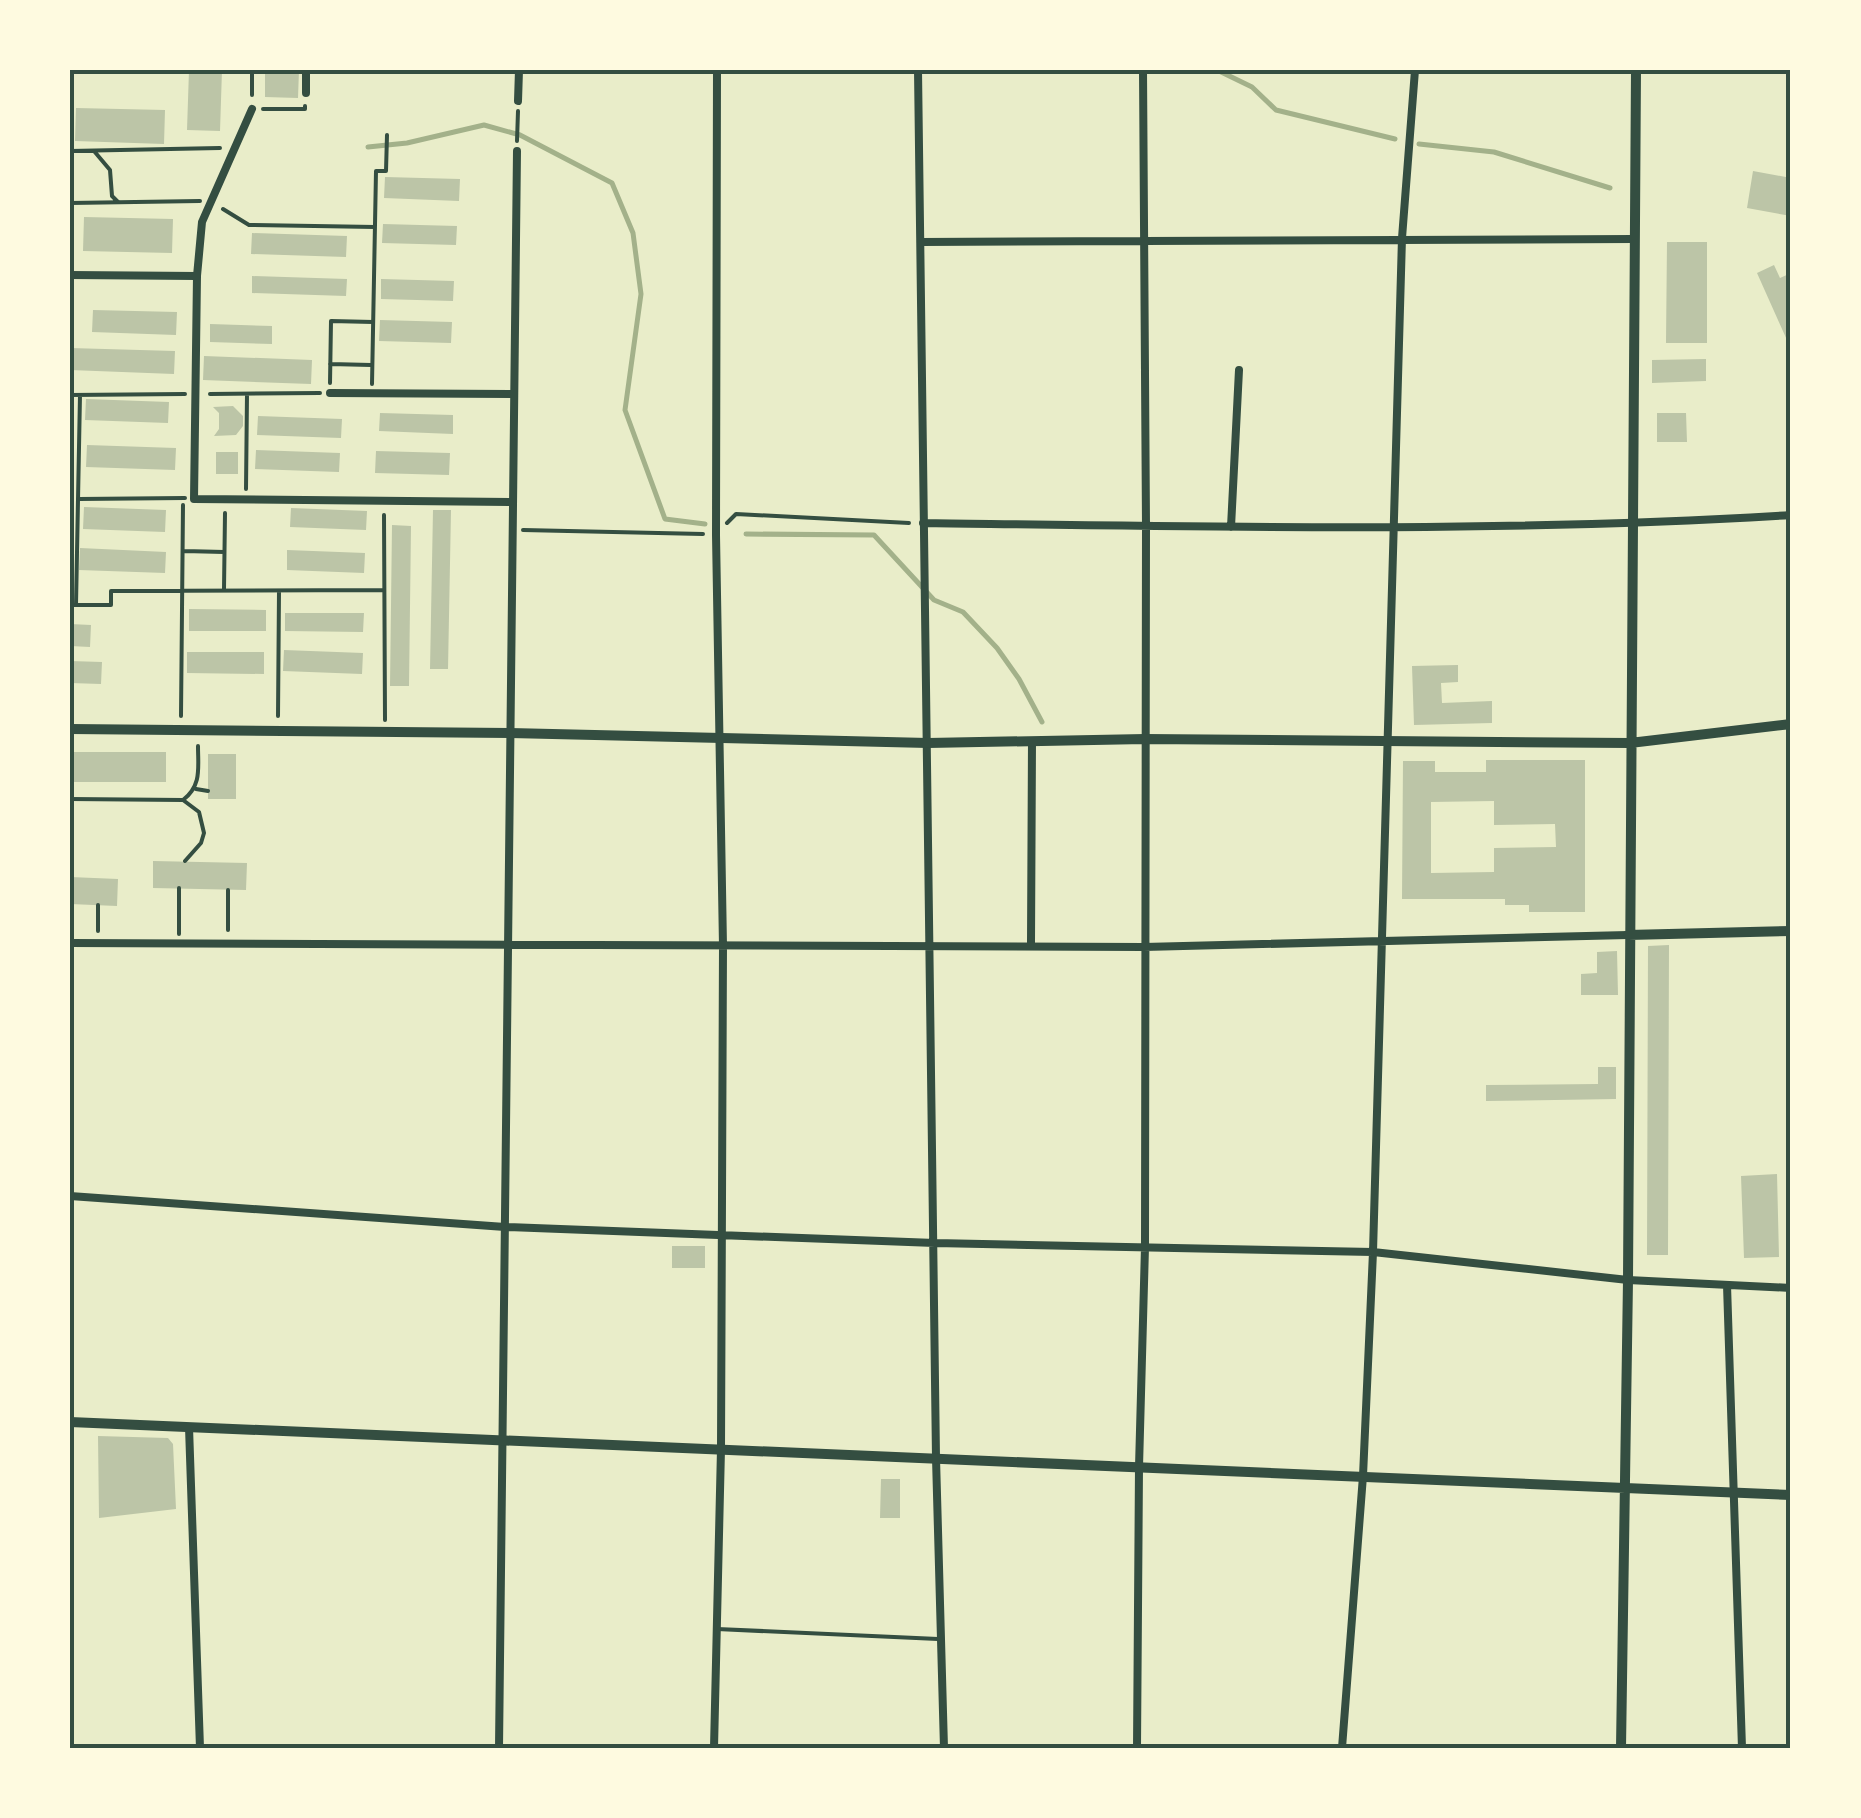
<svg xmlns="http://www.w3.org/2000/svg" width="1861" height="1818" font-family="Spectral,serif">
	<style>
		.lines { fill: none; stroke-linecap: round; stroke-linejoin: round }
		.stream { stroke: #a3b18a; stroke-width: 5 }
		.building { fill: #bcc5a7; fill-rule: evenodd }
		.path { stroke: #344e41; stroke-width: 4 }
		.service { stroke: #344e41; stroke-width: 4 }
		.minor { stroke: #344e41; stroke-width: 8 }
		.tertiary { stroke: #344e41; stroke-width: 10 }
		.neatline { fill: none; stroke: #344e41; stroke-width: 4 }
	</style>
	<rect width="100%" height="100%" fill="#e9edc9"/>
	<g class="lines">
		<path class="stream" d="M1217,70L1252,87L1276,110L1395,139
			M1419,144L1494,152L1610,188
			M368,147L407,143L484,125L520,135L612,183L633,233L641,294L625,410L665,519L705,524
			M746,534L874,535L934,600L963,612L997,648L1019,679L1042,722"/>
	</g>
	<path class="building" d="M189,70H222L220,131L187,130Z
		M265,70H299L298,98L265,97Z
		M76,108L165,110L164,144L75,141Z
		M1753,171L1791,178V216L1747,208Z
		M385,177L460,179L459,201L384,198Z
		M84,217L173,219L172,253L83,251Z
		M383,224L457,226L456,245L382,243Z
		M252,233L347,236L346,257L251,254Z
		M1667,242H1707V343H1666Z
		M1774,265L1780,278L1791,273V290L1787,292L1791,300V349L1757,273Z
		M252,276L347,279L346,296L252,293Z
		M381,279L454,281L453,301L381,299Z
		M93,310L177,312L176,335L92,332Z
		M380,320L452,322L451,343L379,341Z
		M210,324L272,326V344L210,342Z
		M70,348L175,351L174,374L70,370Z
		M204,356L312,360L311,384L203,380Z
		M1706,359V381L1652,383V360Z
		M86,399L169,402L168,423L85,420Z
		M233,406L243,416V426L236,435L214,436L219,429V413L213,407Z
		M380,413L453,415V434L379,431Z
		M1657,413H1686L1687,442H1657Z
		M258,416L342,419L341,438L257,435Z
		M87,445L176,448L175,470L86,467Z
		M256,450L340,453L339,472L255,469Z
		M376,451L450,453L449,475L375,473Z
		M216,452H238V474H216Z
		M84,507L166,510L165,532L83,529Z
		M291,508L367,511L366,530L290,527Z
		M433,510H451L448,669H430Z
		M392,525L411,526L409,686H390Z
		M80,548L166,552L165,573L79,570Z
		M287,550L365,553L364,573L287,570Z
		M189,609L266,610V631H189Z
		M285,613H364L363,632L285,631Z
		M70,624L91,625L90,647L70,646Z
		M284,650L363,653L362,674L283,671Z
		M187,652H264V674L187,673Z
		M70,661L102,662L101,684L70,683Z
		M1458,665V682L1441,683L1442,703L1492,701V723L1414,725L1412,666Z
		M70,752H166V782H70Z
		M208,754H236V799H208Z
		M1486,760H1585V912H1529V905H1505V899H1402L1403,761H1435V772H1486ZM1494,801V825L1555,824L1556,847L1494,848V872L1431,873V802Z
		M153,861L247,863L246,890L153,888Z
		M70,877L118,879L117,906L70,904Z
		M1669,945L1668,1255H1647L1648,946Z
		M1617,951L1618,995H1581V974L1597,973V952Z
		M1598,1067H1616V1099L1486,1101V1085L1598,1084Z
		M1777,1174L1779,1257L1744,1258L1741,1176Z
		M672,1246H705V1268H672Z
		M98,1436L168,1438L173,1444L176,1509L99,1518Z
		M881,1479H900V1518H880Z"/>
	<g class="lines">
		<path class="path" d="M252,95V70
			M263,109H305V106
			M517,141L518,111
			M70,151L220,148
			M94,151L110,170L112,196L118,202
			M70,203L200,201
			M223,209L249,225L375,227
			M330,364L371,365
			M330,383L331,321L373,322
			M372,384L376,171H386L387,135
			M210,394L320,393
			M70,395L185,394
			M246,489L247,394
			M79,499L185,498
			M384,515L385,720
			M727,523L736,514L909,523
			M523,530L703,534
			M184,551L224,552
			M224,589L225,513
			M70,605H111V591L384,590
			M76,605L80,395
			M181,716L183,505
			M278,716L279,591
			M196,789L208,791
			M70,799L183,800L199,812L204,833L201,843L185,861
			M183,800C202,785 198,768 198,746
			M179,888V934
			M98,905V931
			M228,930V890"/>
		<path class="service" d="M717,1629L938,1639"/>
		<path class="minor" d="M918,70L936,1458L944,1748
			M306,93V70
			M518,101L519,70
			M921,242L1634,239
			M70,275L197,276L194,499L513,502
			M197,276L202,222L252,109
			M330,393L514,394
			M923,523C1213,527 1502,533 1791,515
			M1231,527L1239,370
			M70,943L1144,947L1628,935
			M1031,944L1032,741
			M70,1196L505,1227L935,1243L1373,1252L1628,1280L1791,1288
			M1727,1285L1742,1748
			M189,1427L200,1748
			M499,1748L517,151
			M714,1748L721,1449L723,946L716,535L717,70
			M1137,1748L1139,1467L1145,1247L1146,526L1143,70
			M1342,1748L1363,1476L1373,1252L1402,238L1415,70"/>
		<path class="tertiary" d="M70,729L510,733L928,743L1145,739L1630,743L1791,724
			M1628,935L1791,931
			M70,1422L1791,1495
			M1621,1748L1628,1280L1636,70"/>
	</g>
	<rect width="1861" height="1818" fill="none" stroke="#fefae0" stroke-width="145"/>
	<rect x="72" y="72" width="1716" height="1674" class="neatline"/>
</svg>
